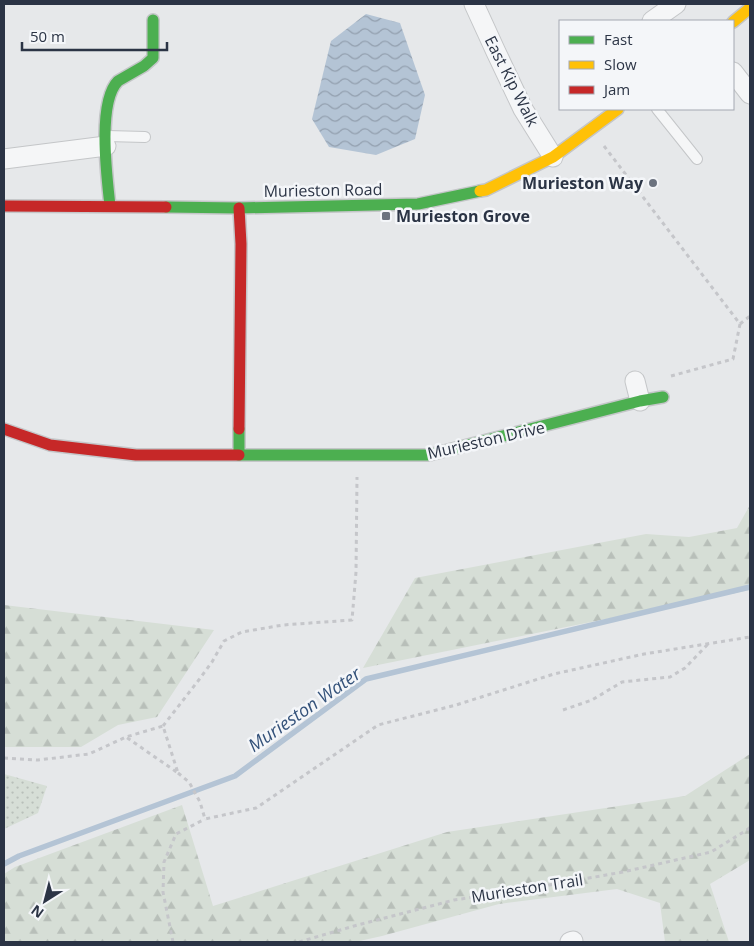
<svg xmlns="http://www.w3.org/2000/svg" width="754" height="946" font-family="'Open Sans',sans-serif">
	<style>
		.grass { fill: url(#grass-dots) }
		.forest { fill: url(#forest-firs) }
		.water { fill: url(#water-waves) }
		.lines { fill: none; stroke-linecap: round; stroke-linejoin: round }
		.stream { stroke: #b4c4d5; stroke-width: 5.5 }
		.lane-casing { stroke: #c4c6c8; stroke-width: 12 }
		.street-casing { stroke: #c4c6c8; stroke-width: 21 }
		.fast-casing { stroke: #c4c6c8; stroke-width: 14 }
		.slow-casing { stroke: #c4c6c8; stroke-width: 14 }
		.jam-casing { stroke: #c4c6c8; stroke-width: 14 }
		.path { stroke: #c5c6ca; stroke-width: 3; stroke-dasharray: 4 4; stroke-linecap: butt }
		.lane { stroke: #f5f6f7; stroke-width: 10 }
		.street { stroke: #f5f6f7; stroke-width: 19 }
		.fast { stroke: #4caf50; stroke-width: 11 }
		.slow { stroke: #ffc107; stroke-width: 11 }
		.jam { stroke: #c62828; stroke-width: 11 }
		.poi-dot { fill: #6c737f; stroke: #f4f6f9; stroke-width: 2 }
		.labels { text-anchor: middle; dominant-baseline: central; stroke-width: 5; stroke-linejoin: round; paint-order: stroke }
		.street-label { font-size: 16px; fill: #2b3445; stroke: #f4f6f9 }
		.poi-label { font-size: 16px; font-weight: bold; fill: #2b3445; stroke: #f4f6f9; text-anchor: end }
		.water-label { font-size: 18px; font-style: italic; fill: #34527a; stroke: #f4f6f9 }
	</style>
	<defs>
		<pattern id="grass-dots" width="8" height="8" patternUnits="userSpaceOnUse" patternTransform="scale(1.25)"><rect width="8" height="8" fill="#d6ded6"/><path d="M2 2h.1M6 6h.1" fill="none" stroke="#b8bfb9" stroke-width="1.8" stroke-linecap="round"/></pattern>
		<pattern id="forest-firs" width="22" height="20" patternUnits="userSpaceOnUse" patternTransform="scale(1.25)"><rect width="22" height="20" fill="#d6ded6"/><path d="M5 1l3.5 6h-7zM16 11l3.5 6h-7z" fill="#b8bfb9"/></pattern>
		<pattern id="water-waves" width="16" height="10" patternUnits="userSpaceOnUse" patternTransform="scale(1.25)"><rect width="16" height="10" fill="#b4c4d5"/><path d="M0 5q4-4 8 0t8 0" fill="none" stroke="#93a0af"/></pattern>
	</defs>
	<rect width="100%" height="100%" fill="#e6e8ea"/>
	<path class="grass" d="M4,774L47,786L38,813L4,829Z"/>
	<path class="forest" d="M750,505V590L363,668L415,578L646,534L689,537L737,528Z
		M4,605L214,630L157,717L118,725L81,747H4Z
		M750,754V860L710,884L729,942H665L660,903L617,889L499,904L382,936L355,942H4V874L15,867L182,805L213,906L447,832L685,796Z"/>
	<path class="water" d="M366,14L400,23L425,95L415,139L376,155L329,147L312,119L331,41Z"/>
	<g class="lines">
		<path class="stream" d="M4,864L19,856L235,776L366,679L750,587"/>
		<defs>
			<path id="lane" d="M657,109L697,159
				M107,136L145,137"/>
			<path id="street" d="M474,4L496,52L523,109L553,157
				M652,21L676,4
				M733,72L750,94
				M4,159L106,146
				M635,381L640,401
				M570,942L573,941V942"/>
			<path id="fast" d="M110,206C107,178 97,102 118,81L144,66L153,58V20
				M166,207L239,208L418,204L480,191
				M239,429V455H429L640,401L663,397"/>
			<path id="slow" d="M733,22L750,8
				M480,191L486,190L553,157L618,109"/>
			<path id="jam" d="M4,206L166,207
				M239,208L241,244L239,429
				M4,429L50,445L136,455H239"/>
		</defs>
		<use href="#lane" class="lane-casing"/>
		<use href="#street" class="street-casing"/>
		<use href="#fast" class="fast-casing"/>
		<use href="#slow" class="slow-casing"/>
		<use href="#jam" class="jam-casing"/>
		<path class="path" d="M604,146L740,324L733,359L671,376
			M740,324L750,316
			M563,710L592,700L622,682L670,677L685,668L708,644
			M163,726L198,681L212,662L224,641L242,632L283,625L352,620L356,572L357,477
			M4,758L38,760L89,754L126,737L163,726L178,773L126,737
			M178,773L189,782L200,802L205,819L256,808L378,725L456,705L554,674L644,654L750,637
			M173,942L163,892L164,862L176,834L205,819
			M299,942L354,926L454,900L527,889L623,872L711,852L750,828"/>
		<use href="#lane" class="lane"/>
		<use href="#street" class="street"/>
		<use href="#fast" class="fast"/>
		<use href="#slow" class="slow"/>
		<use href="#jam" class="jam"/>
	</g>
	<g class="poi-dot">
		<circle cx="653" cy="183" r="5"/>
		<rect x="381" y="211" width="10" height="10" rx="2.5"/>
	</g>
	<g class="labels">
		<g class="street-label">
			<text transform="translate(512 81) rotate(63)">East Kip Walk</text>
			<text transform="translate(323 190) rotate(-1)">Murieston Road</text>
			<text transform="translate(486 440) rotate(-13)">Murieston Drive</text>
			<text transform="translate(527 888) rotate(-9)">Murieston Trail</text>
		</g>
		<g class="poi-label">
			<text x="643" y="183">Murieston Way</text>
			<text x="396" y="216" text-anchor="start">Murieston Grove</text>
		</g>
		<g class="water-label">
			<text transform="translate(304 709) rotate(-35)">Murieston Water</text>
		</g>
	</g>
	<rect width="754" height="946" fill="none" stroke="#2b3445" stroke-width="10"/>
	<rect x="559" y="20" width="175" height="90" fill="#f4f6f9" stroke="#a4a8b1"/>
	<rect x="569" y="36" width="25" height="8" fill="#4caf50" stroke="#a4a8b1"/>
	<text x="604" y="45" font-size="15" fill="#2b3445">Fast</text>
	<rect x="569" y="61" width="25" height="8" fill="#ffc107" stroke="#a4a8b1"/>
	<text x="604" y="70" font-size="15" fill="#2b3445">Slow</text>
	<rect x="569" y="86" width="25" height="8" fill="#c62828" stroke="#a4a8b1"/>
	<text x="604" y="95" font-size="15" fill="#2b3445">Jam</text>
	<g transform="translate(45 901) rotate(216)" stroke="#f4f6f9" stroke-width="4" paint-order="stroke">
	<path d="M0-4L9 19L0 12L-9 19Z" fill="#2b3445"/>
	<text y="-8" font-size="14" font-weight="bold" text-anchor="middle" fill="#2b3445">N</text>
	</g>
	<path d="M22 42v8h145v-8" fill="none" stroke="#2b3445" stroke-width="2.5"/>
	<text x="30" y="42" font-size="15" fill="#2b3445" stroke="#f4f6f9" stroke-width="4" paint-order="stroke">50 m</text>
</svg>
